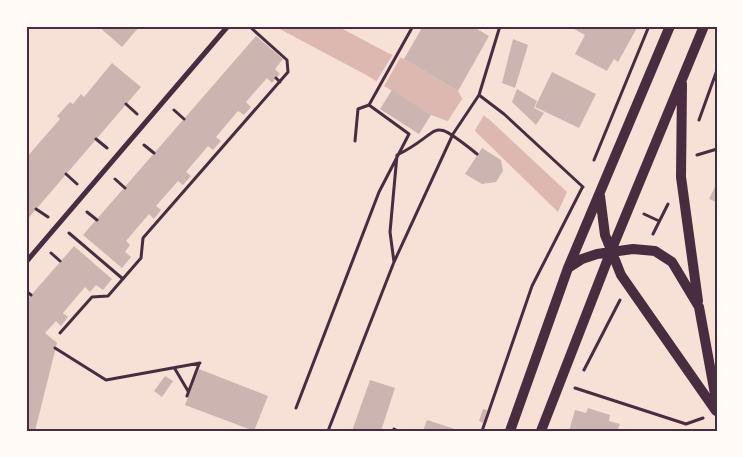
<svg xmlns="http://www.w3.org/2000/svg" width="743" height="457" font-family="Figtree,sans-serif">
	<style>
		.water { fill: #dcb8b0 }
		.pier { fill: #f7e1d7 }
		.building { fill: #ccb4b1 }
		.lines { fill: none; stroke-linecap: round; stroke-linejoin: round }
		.path { stroke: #4a2c40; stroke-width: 3 }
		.minor { stroke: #4a2c40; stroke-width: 5 }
		.secondary { stroke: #4a2c40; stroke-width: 10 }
		.neatline { fill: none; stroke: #4a2c40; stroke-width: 2 }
	</style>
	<rect width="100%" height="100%" fill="#f7e1d7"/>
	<path class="water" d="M274,26H337L388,53L404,59L458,91L463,100L491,121L567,192L558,212L475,131L431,115L368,76Z"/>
	<path class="pier" d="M393,54L400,58L384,86L376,82Z
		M462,99L484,115L474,132L446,124Z"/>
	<path class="building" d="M98,26H140L122,47Z
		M423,26H472L489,36L458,91L404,59Z
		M576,26H638L618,62L614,59L607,71L575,54L585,35L574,29Z
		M256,36L283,59L275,69L280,74L272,83L267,78L246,102L251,107L244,115L238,111L216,137L221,141L213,150L208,146L186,172L191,176L183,185L178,181L156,206L161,210L154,219L149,214L126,241L130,245L125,252L131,257L122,268L83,235Z
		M513,39L528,45L515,88L502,83Z
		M112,63L141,87L26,221V158L60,119L57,116L70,102L73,104L81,94L84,97Z
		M552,72L596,94L579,128L535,107Z
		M517,89L537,101L534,108L544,113L536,125L512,102Z
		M392,90L431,115L419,134L380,109Z
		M482,148L501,160L503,171L496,182L482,184L465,174Z
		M715,187L717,188L716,202L709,199Z
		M74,246L112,279L103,290L96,285L90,292L85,287L63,313L68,317L61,326L56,321L45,333L57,343L35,431H26V301Z
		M199,369L268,396L254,431L185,405Z
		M165,376L173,381L162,397L154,391Z
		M370,380L395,388L381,431H352Z
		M588,408L610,415L609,421L620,424L617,431H569L575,410L586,413Z
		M483,409L487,410L483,423L479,421Z
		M427,420L458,430V431H423Z"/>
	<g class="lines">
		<path class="path" d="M276,78L280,82
			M479,95L504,114L583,187
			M126,104L137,114
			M174,110L184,119
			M699,120L717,70
			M96,139L107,148
			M355,141L358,109L369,105
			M144,145L154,153
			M697,155L717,149
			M594,160L649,26
			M66,174L77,184
			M115,179L125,188
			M36,209L48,217
			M87,212L97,220
			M644,214L659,221
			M69,233L123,279
			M653,234L668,204
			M51,253L60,261
			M394,262L390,232L397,155C445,132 426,113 477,154
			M26,291L31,295
			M60,333L92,297L108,296L141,258L143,238L288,72L287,60L249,26
			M55,348L106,380L200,363
			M175,369L188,391
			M584,370L620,300
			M575,388L686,424L703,418
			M187,396L199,364
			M296,408L379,192L409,134L369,105L413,26
			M394,429L398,431
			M328,431L394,262L453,134L479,95L500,26
			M482,431L532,286L582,188"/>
		<path class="minor" d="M26,262L228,26"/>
		<path class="secondary" d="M682,84L681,177L698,301
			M600,196L605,235L621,275L716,411
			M568,268L582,259L597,254L633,249L655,251L672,262L699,307L717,405
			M510,431L568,268L670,26
			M541,431L611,251L704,26"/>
	</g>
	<rect width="743" height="457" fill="none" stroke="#fffaf5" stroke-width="55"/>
	<rect x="28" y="28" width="688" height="402" class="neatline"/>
</svg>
